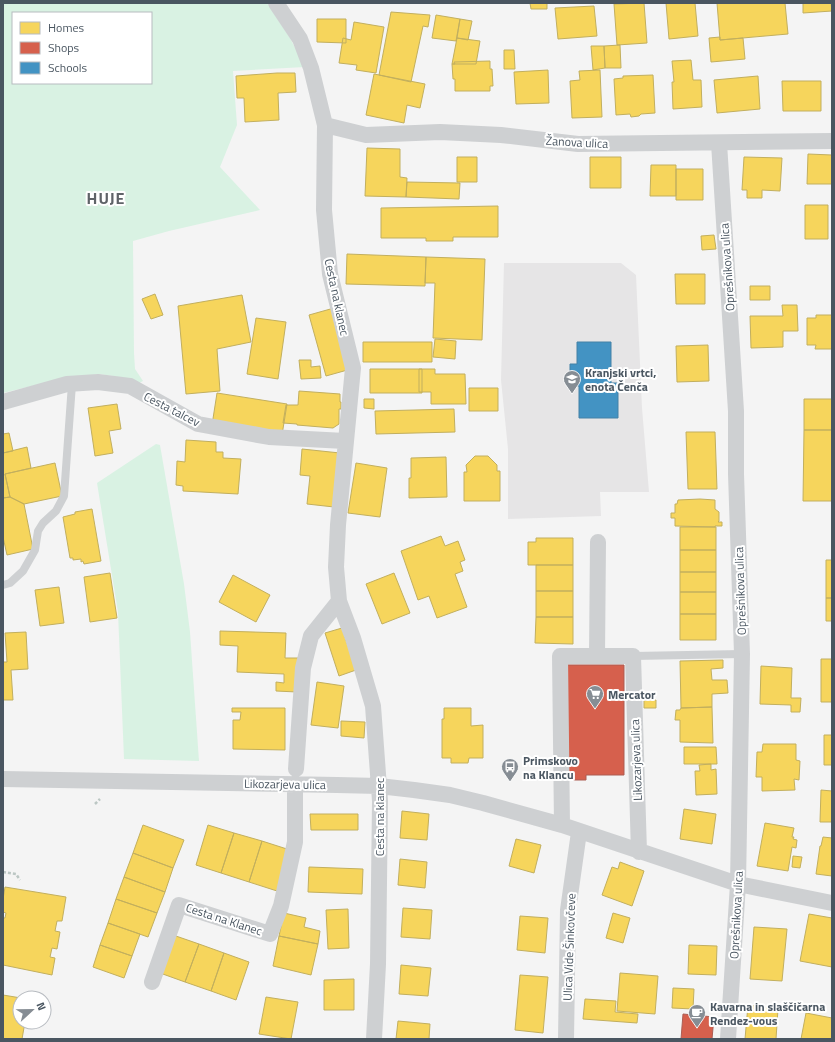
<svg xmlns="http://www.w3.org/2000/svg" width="835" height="1042" font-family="'Titillium Web',sans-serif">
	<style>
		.education { fill: #e6e5e6 }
		.green { fill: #d9f2e3; fill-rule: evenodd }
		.homes { fill: #f6d55c; stroke: #c2af5e }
		.shops { fill: #d6604d; stroke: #ac5d53 }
		.schools { fill: #4393c3; stroke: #4581a6 }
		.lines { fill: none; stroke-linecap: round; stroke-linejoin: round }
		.path { stroke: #bcc7c4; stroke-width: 2.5; stroke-dasharray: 3 2; stroke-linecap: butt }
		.lane { stroke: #ced0d2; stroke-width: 8 }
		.street { stroke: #ced0d2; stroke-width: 16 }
		.labels { text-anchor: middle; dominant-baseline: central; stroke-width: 4; stroke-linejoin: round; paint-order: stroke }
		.street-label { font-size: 12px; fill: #4a5661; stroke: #fff }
		.poi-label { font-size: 12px; font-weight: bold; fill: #4a5661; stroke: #fff; text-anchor: start }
		.district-label { font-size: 16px; font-weight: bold; letter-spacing: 1px; fill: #5f6368; stroke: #fff }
	</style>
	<rect width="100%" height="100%" fill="#f4f4f4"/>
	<path class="education" d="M504,263H621L636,275L642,408L649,492H600L601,516L508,519V449L501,380Z"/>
	<path class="green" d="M3,3H267L290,38L305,67L233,71L237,125L220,167L260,210L169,231L133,241L134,353L135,369L143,381L139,383L113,376L99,374L48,382L3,393ZM13,13H151V83H13Z
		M156,444L160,445L184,584L190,632L199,761L124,759L118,612L97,483Z"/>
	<path class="homes" d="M530,3H547V9H531Z
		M644,3L647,43L617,45L614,4Z
		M666,3H695L698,36L669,39Z
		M717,3H785L788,34L720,40Z
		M803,3H831L832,11L803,13Z
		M594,6L597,36L558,39L555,8Z
		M391,12L430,15L428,27L423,26L411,82L379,75Z
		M436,15L460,19L456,41L432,38Z
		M317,19H346V43L317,42Z
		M460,19L472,21L468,40L457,38Z
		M354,22L384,27L376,73L356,70L357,65L339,63L343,38L351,40Z
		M720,37V40L743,38L745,59L711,62L709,38Z
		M457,38L480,41L476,64H452Z
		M620,45L621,68H605L604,46Z
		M591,46H604L605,68L593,70Z
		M504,50H514L515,69H504Z
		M691,60L693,80H701L702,107L673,109L672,82H674L672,61Z
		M490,61V69H492L493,86H490V91H455V79H453L452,64H455L454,62Z
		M548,70L549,103L516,104L514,72Z
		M600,70L602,117L572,118L570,81L580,80L579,71Z
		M277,73H295L296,92L278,93L279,120L245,122L244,98H237L236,76Z
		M374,74L425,84L420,108L407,105L404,123L366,115Z
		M653,75L655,113L641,114L639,116L631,117L630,114L616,115L614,79L623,78V76Z
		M758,76L760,109L717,113L714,80Z
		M782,81H821V111H783Z
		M367,148L400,149V177L407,178L406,197L365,196Z
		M808,154L832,155V184H807Z
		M457,157H477V182H457Z
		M590,157H621V188H590Z
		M744,157L782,158L780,191L762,190V198H747V190H742Z
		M651,165H676V196H650Z
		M676,169H703V200H676Z
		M407,182L460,183L459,199L406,197Z
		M805,205H828V239H805Z
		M498,206V237H453V241H426V238H381V208Z
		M714,235L716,249L702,250L701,236Z
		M347,254L426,257L425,286L346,284Z
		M426,257L485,259L482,340L433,338L435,283H425Z
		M675,274H705V304H676Z
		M750,286H770V300H750Z
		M155,294L163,315L151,319L142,299Z
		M242,295L251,342L217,349L220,391L186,394L178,306Z
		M782,305H797L798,331H783V347L751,348L750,316H783Z
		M334,308L351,369L326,376L309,315Z
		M816,315H832V349H815L816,345H807V318H816Z
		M256,318L286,322L278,379L247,374Z
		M435,339L456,341L455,359L433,357Z
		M363,342H432V362H363Z
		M708,345L709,381L677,382L676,346Z
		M299,360H311V367L320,366L321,378L301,379Z
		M370,369H422V393H370Z
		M419,369H435V374H465L466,404H431V392H419Z
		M469,388H498V411H469Z
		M299,391L340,394V402H341V409H339V424L333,428L297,425V424L283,423L286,405H298Z
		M217,393L287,404L282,435L212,425Z
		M364,399H374V409L364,408Z
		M804,399H832V430H804Z
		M117,404L121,429L109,431L113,453L95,456L88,408Z
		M454,409L455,432L376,434L375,411Z
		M804,430H832V501H803Z
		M686,432H715L717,489H688Z
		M9,433L13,451L3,453V434Z
		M186,440L216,442V452H223V458L241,459L238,494L183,491V486L176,485L177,461L185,462Z
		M27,447L31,468L5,474L10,497L3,498V453Z
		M302,449L340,453L334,507L307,504L310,476L300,475Z
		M475,456H488L497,465V471H500V501H464V472H467L466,465Z
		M446,457L447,497L409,498V478H411V458Z
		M55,463L62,496L24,504L10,497L5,474Z
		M356,463L387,468L380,517L348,513Z
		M10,497L24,504L33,549L7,555L3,537V498Z
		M700,499L715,500V509L719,512V521L718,522H722V526H715V527L675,526V518H671V513H675V504H677L678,500Z
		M92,509L101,561L84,564L83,561L81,562V559L73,560V558H70L63,517L75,514V512Z
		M680,527H716V550H680Z
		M441,536L445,546L458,541L465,560L460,562L463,571L455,574L467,607L437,618L429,596L418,600L401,551Z
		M536,538H573V565H528V542H536Z
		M680,550H716V572H680Z
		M826,560H832V598H826Z
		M536,565H573V591H536Z
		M680,572H716V592H680Z
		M110,573L117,618L90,622L84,577Z
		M394,573L410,613L382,624L366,584Z
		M233,575L270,595L256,622L219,602Z
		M59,587L64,623L40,626L35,590Z
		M536,591H573V617H536Z
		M680,592H716V614H680Z
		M826,598H832V621H826Z
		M680,614H716V640H680Z
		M536,617H573V644L535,643Z
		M342,628L356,670L339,676L325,633Z
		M220,631L286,633L285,658H298L297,692L276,691V682L284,683V674L237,672L238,646L220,645Z
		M26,632L28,669L11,670L13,700H3V662H7L5,633Z
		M821,659H832V702H821Z
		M723,660V668L711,669L712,680H727L728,693L712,694V707L681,708L680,661Z
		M761,666L792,668L791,698H801L800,712H791V705L760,704Z
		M317,682L344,686L338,728L311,725Z
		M644,700H656V708H644Z
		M712,707L713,743L680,742V720H675L676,710H680L681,708Z
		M232,708H285V750L233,749V720H240L241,712H232Z
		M444,708H471V726L483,725V758H469L468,763H451V758H442V719H444Z
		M341,721L365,722L364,738L341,736Z
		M824,735H832V765H824Z
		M763,744H796V760L800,761L799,780L794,779L795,790L762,791V777H756L757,752H762Z
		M684,747H716L717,764H684Z
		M711,764V770L716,769L717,794L696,795L695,771H700L699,765Z
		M821,790L832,791V822H820Z
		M684,809L716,814L712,844L680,839Z
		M402,811L429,814L427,840L400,838Z
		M310,814H358V830H311Z
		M765,823L794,828L792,837H794L793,839L797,840L796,848L792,847L788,871L757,866Z
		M143,825L184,840L173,868L133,853Z
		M208,825L234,833L221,873L196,865Z
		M234,833L262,841L249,882L221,873Z
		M823,837L832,838V876L816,874L820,846H821Z
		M516,839L541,845L534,873L509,866Z
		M262,841L290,850L277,891L249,882Z
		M133,853L173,868L165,892L124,877Z
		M793,856L802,857L800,868L792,867Z
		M400,859L427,862L425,888L398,885Z
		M620,862L644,871L632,906L602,895L612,867L618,869Z
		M309,867L363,869L362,894L308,892Z
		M124,877L165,892L157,913L116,899Z
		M5,887L66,897L62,921H57L55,931L60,932L57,949L52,948L50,957L55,958L52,975L3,965V918H5L6,913L3,912V899Z
		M116,899L157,913L148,937L108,923Z
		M403,908L432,910L430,939L401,937Z
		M348,909L349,948L328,949L326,910Z
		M284,913L306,918L304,927L320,931L318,944L279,936Z
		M613,913L630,918L623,943L606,938Z
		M809,914L832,918V967L800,961Z
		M520,916L548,918L545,953L517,950Z
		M108,923L140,934L132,956L100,945Z
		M754,927L787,929L782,981L750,979Z
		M173,935L199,944L185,982L160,973Z
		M279,936L318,944L311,975L273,966Z
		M199,944L224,953L211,991L185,982Z
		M100,945L132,956L124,978L93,967Z
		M689,945L717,946L716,975L688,974Z
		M224,953L249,962L236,1000L211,991Z
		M401,965L431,968L428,996L399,994Z
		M620,973L658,976L655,1014L617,1011Z
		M520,975L548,977L543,1033L515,1030Z
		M354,979V1010H324V980Z
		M673,988L694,989L693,1009L672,1008Z
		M3,995L21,998H20V1022H25L22,1039H3Z
		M266,997L298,1002L291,1039L259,1034Z
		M585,999L616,1001L615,1012L638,1014L637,1023L583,1019Z
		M748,1005L778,1009L776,1039H745Z
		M806,1013L832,1018V1039H801Z
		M398,1021L430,1024L429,1039H396Z"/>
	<path class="shops" d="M567,665H624V775H586V780H563Z
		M683,1014L714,1017L712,1039H681Z"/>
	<path class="schools" d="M577,342H611V383H618V418H579V386H570V364H577Z"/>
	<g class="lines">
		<path class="path" d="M95,804L100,799
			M3,872L16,874L20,880"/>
		<path class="lane" d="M3,585L10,583L23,571L35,550L38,531L43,523L56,511L64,496L72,384
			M633,656L742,654"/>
		<path class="street" d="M276,3L300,39L311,68L325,125L324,210L330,274L353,368L338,525L336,567L339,601L353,638L373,706L380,801L378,964L374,1039
			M325,125L366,135L440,132L501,135L578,144L832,141
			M719,143L736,411V474L742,654L738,884L728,1039
			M3,402L67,384L98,382L130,386L198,424L269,437L345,441
			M597,656L598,542
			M296,769L303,668L311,636L339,601
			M3,779L337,785L379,786L414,790L450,795L483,803L562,825L738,884L832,903
			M562,825L560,656H633L639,852
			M152,982L179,905L270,934L281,906L295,842V784
			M566,1039L568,910L579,832"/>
	</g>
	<defs>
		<symbol id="school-pin" viewBox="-11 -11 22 30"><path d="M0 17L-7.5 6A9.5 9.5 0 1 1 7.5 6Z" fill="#868d94" stroke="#fff"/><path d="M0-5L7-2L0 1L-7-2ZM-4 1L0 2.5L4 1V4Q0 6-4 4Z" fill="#fff"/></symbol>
		<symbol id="supermarket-pin" viewBox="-11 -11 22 30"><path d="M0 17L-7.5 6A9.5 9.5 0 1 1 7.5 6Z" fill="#868d94" stroke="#fff"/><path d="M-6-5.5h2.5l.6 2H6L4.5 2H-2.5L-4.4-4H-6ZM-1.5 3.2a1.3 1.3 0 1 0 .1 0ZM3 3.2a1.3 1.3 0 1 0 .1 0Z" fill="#fff"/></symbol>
		<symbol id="bus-pin" viewBox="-11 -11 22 30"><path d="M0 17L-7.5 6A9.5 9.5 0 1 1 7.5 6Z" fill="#868d94" stroke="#fff"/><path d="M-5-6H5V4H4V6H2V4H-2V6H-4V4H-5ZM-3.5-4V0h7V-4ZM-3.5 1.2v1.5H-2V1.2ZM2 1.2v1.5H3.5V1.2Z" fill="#fff"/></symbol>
		<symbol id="cafe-pin" viewBox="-11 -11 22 30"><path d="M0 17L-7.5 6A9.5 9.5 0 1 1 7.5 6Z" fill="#868d94" stroke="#fff"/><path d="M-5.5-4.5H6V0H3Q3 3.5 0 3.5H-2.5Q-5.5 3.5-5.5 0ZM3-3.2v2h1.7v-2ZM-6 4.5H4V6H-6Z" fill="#fff"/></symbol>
	</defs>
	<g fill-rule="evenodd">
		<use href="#school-pin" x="562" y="369" width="20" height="27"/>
		<use href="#supermarket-pin" x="585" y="684" width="20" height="27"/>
		<use href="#bus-pin" x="500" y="757" width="20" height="27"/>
		<use href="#cafe-pin" x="687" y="1003" width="20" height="27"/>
	</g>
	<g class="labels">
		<g class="street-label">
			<text transform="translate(577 142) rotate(3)">Žanova ulica</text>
			<text transform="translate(727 267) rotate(-94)">Oprešnikova ulica</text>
			<text transform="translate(337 297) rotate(78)">Cesta na klanec</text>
			<text transform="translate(172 409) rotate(27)">Cesta talcev</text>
			<text transform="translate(740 591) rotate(-92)">Oprešnikova ulica</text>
			<text transform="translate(636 760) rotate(-92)">Likozarjeva ulica</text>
			<text transform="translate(285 784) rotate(1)">Likozarjeva ulica</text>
			<text transform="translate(379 817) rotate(-90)">Cesta na klanec</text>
			<text transform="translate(736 915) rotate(-87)">Oprešnikova ulica</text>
			<text transform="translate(224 919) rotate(18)">Cesta na Klanec</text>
			<text transform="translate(569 947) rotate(-88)">Ulica Vide Šinkovčeve</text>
		</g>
		<g class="poi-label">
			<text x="585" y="372">Kranjski vrtci,<tspan x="585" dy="14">enota Čenča</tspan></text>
			<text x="608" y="694">Mercator</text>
			<text x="523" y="760">Primskovo<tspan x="523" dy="14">na Klancu</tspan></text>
			<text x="710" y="1006">Kavarna in slaščičarna<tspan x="710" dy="14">Rendez-vous</tspan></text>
		</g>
		<g class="district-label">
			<text x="106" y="198">HUJE</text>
		</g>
	</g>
	<rect width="835" height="1042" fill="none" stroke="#4a5661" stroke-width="8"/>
	<rect x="12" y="12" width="140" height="72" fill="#ffffff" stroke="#b7bbc0"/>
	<rect x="20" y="22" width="20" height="12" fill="#f6d55c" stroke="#b7bbc0"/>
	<text x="48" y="32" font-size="12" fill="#4a5661">Homes</text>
	<rect x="20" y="42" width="20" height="12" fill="#d6604d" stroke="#b7bbc0"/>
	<text x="48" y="52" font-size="12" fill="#4a5661">Shops</text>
	<rect x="20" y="62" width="20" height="12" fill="#4393c3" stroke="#b7bbc0"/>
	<text x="48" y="72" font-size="12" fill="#4a5661">Schools</text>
	<g transform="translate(32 1010) rotate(68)"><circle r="19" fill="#ffffff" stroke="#b7bbc0"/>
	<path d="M0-3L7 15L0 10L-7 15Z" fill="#868d94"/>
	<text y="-6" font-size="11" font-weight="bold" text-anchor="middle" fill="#4a5661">N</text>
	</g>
</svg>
